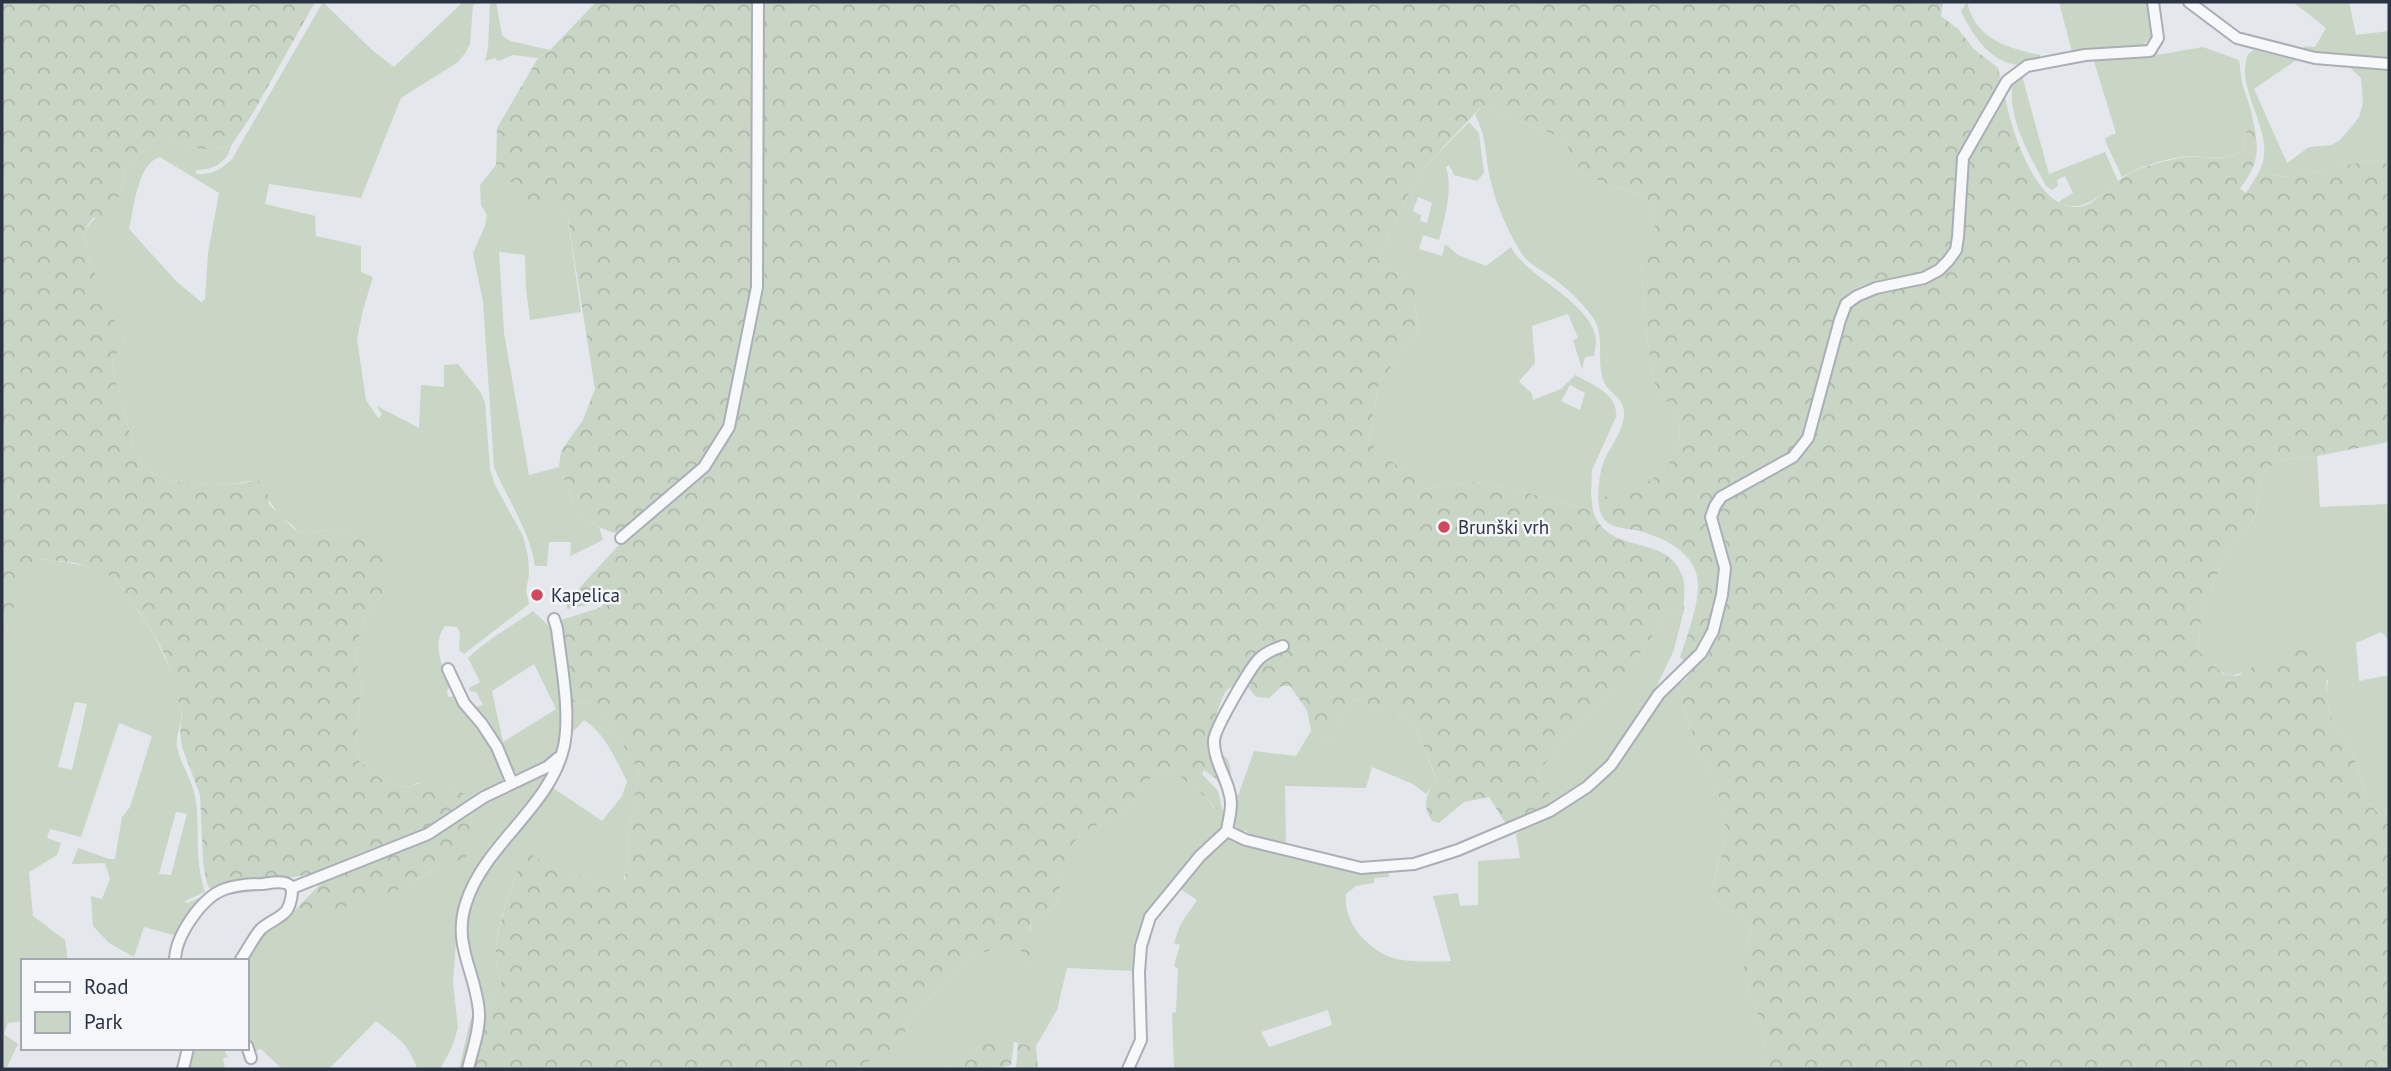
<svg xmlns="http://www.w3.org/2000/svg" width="2391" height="1071" font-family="'PT Sans',sans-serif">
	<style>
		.green { fill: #c9d6c5; fill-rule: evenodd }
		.forest { fill: url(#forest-crowns) }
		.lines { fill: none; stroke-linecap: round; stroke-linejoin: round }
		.street-casing { stroke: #a9aeb7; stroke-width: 14 }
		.street { stroke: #f7f8fa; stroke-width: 10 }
		.poi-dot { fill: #d1495b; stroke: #f4f6f9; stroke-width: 2.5 }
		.labels { text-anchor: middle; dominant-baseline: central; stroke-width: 5; stroke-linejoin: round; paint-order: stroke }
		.poi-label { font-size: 19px; fill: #2b3445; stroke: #f4f6f9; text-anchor: start }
	</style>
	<defs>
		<pattern id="forest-crowns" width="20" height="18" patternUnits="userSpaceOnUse" patternTransform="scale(1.75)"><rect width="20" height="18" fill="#c9d6c5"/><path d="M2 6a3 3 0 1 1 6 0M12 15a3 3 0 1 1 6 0" fill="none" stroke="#adb8ab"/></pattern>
	</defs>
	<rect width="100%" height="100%" fill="#e4e7ec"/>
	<path class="green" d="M323,2L372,50L394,67L463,2H483L473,5L470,44L466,52L458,62L401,98L361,198L269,184L265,204L315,216L316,236L361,246V272L373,277L363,310L357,339L366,400L378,418L382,415L377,406L419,428L421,385L444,387V365L458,364L481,393L485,403L490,469L495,485L523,536L528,556L529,575L526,590L529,604L464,654L459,650L460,632L457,627L445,626C431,645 442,665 451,686L447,690L448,697L456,696L493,745L506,782L467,801L465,794L447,785L417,783L412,786L399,787L375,775L359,761L356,739L362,684L356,659L360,630L365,617L381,595L367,542L333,530L298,533L293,526L280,516L268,499L250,481L227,485L168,481L143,469L133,445L112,367L114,357L123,345L124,337L113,319L89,258L83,231L121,191L125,169L160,135C188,146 202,154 231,146C227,163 213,170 196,170V174C212,175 221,170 232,159ZM160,157L219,193L208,253L205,299L201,302L176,281L129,229C134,209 137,163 160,157Z
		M490,2H496L502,35L510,41L550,50L538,58L513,55L498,61L495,58L485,61L488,48Z
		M1967,2C1976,39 2004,47 2040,55V59C2031,62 2021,66 2012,64C1987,58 1971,32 1961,11Z
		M2059,2H2147L2154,20L2155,33L2140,48L2072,52Z
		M2293,2H2349L2356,35L2389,31V60L2301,51L2305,46L2315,47L2326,28Z
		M2203,47L2239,60L2242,83L2251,110L2247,114V127L2243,151C2224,162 2202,155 2181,157C2162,160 2139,167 2122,177L2106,143L2105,138L2116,133L2093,58L2163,54Z
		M2254,50L2296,60L2254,89L2287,163L2309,147L2332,145L2340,140L2353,125L2359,117L2363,103L2361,78L2345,63L2389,67V164L2370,160L2292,177L2258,174C2281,135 2233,93 2248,54Z
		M2022,76L2049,174L2105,152L2118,181C2097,197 2085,213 2057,203L2073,193L2065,176L2057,180L2058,186L2052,190L2046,186C2029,154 2009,122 2012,85Z
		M1482,106L1560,137C1570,146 1568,152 1574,161C1587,182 1622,188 1644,196L1648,203L1657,234C1653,242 1645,252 1642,262C1640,268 1650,368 1653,378C1657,395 1673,404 1678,419C1681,427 1680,437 1678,445C1668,480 1630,493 1598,498C1599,485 1599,473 1604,461C1610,446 1625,429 1624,412C1624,398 1609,393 1604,382C1596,363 1605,337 1594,319C1585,306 1569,290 1557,281C1544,271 1528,265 1520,251C1507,229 1497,207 1491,182C1485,159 1487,136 1475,115Z
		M1469,122L1479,133L1484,173L1477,181L1454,175L1449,165L1446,167C1453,190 1445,217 1439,240L1423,235L1419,249L1442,256L1445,244L1458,255L1486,266L1511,247C1528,279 1590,300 1596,339C1596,344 1595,351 1594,356L1585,357L1582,369L1573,340L1578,338L1568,314L1532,326L1535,363L1519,381L1532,394L1533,400L1561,389L1575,375C1591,384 1619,394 1616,417L1592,470L1591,493L1593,511L1518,490L1474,482L1427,489L1377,450L1369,440L1379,382L1419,332L1410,275L1384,270L1378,259L1406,199L1425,167ZM1418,197L1432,203L1427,223L1420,221L1421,215L1413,211ZM1570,385L1585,393L1580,410L1561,401Z
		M496,165L506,173L520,193L567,213L581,312L530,320L526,289L525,255L499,252L504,333L529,475L559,467L579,515L599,527L603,540L570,556L571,542H549L547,566H535C529,529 508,501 494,467L483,302L473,253L485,226L487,215L481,205L480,185Z
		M2317,456L2320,507L2389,504V640L2381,632L2356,643L2359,681L2389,675V814L2380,815L2368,803L2353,754L2332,720L2326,695L2328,680L2262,663C2225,683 2226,677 2197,651L2202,612L2225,555L2249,527L2256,513L2261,475L2277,460Z
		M42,559C63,562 85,564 105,572C115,577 120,586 127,595C153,629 173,667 181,710C183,723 175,735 177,747C181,766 194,782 196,802C200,836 194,857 205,892L185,901L187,903L207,895L177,936L144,927L134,957L109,943L93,926L91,896L102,899L110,879L105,863L72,864L78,848L109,859H115L122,817L130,807L152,736L119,723L81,837L50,829L47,838L61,843L57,855L29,872L33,916L65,940L68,961H23V1021L8,1023L4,1034L18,1044L7,1067L2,1068V642L27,565ZM75,702L87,704L72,770L58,767ZM176,812L187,814L171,875L159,874Z
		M1684,610L1674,650L1655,690L1615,756L1597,777L1556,802L1536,773L1590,716L1632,665L1666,616Z
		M533,611L551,628L553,635C556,659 570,728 558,748C553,756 542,764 533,768C524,773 518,777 510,768L471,708L483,705L476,692L470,691L469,688L480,682L468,658C487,639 511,627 533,611ZM534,664L556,709L503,742L492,691Z
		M1677,685C1684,702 1687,721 1694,737C1706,767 1727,802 1725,836C1724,857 1709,878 1714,900L1744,920L1751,932L1743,959L1744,974L1762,1028L1767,1069H1174L1172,1013L1176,1012L1178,969L1174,966L1180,945L1174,943L1180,925L1197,900L1176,886L1224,835L1369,871H1388L1389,877L1374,878V883L1356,886L1346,894C1343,920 1363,943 1385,955C1400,963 1434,962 1451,961L1433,896L1458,893L1460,906L1478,905V861L1520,858L1516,834L1577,798L1663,696ZM1328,1010L1332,1025L1269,1047L1261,1032Z
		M1354,699L1414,722L1436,779L1426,794L1413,784L1372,767L1366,788L1285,786L1286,848L1254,838L1245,830L1241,834L1232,821L1225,793L1216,779L1217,771L1209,749C1238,756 1228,772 1233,793L1238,796L1254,751L1296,756L1311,731L1326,745Z
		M570,702L597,703L639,771L628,837L627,870L622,884L615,888H608L581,876L571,875L541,861L528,853C515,870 500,918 497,940C494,955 497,969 501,983L493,999L482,1010L466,953L467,910L478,882L550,786L602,821L622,796L627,781C615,759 606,734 584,720L570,735Z
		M1168,767L1205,797L1215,809L1222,807C1225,819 1223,826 1215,835L1155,902L1147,916L1134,971L1067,968L1057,1010L1036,1046L1018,1043L988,1034L977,1050L952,1061L948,1069H856L902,1039L913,1013L975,957L1014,938L1030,967L1031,919L1045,915L1057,903L1065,858L1079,835L1125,809L1155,773Z
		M542,772L547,774L548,778L503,836L457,926L453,983L458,1028L452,1047L440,1069H417C409,1043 396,1037 376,1021L329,1069H282L261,1049L254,1052L247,1032V961H244L267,930L291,915L297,908L303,910L345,907L371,899L402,888L435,869L456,861L469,852L472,817L470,810Z
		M474,1014V1026L464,1069H459L470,1021Z
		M192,1048H223L228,1057L223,1058L225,1069H186Z"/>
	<path class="forest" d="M2,2H315L253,113L231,146C202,154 187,146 160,135L125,169L121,191L110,216L93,218L83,231L89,258L113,318L124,337L123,345L114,357L112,367L133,445L143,469L168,481L227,485L258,481L267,488L269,504L298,533L333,530L367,542L386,562L389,570L388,579L381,595L365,617L360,630L356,659L362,684L356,739L359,761L375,775L399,787L412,786L425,781L447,785L465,794L467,801L422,830L360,853L325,869L307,875L280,879L227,883L211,890L207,884L203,862L200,795L182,747L180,732L182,713L166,658L158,642L141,614L116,580L106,573L76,563L42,559L28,565L2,642Z
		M596,2H1943L1941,16L1958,29L1974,49L1998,68L2000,76L1998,87C1982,116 1960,145 1955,179C1952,205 1963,243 1940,262C1919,279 1887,277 1863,285C1853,288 1845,297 1838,305L1809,426C1802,439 1795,450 1783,459C1766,472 1712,487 1708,507C1704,525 1716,543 1720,559C1722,566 1721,573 1720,580C1718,613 1707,638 1685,661L1680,657C1687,636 1702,598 1697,576C1691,550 1662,537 1639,531C1628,528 1611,529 1604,519C1599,513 1599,505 1598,498C1630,492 1668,480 1678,445C1680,437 1681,427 1678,419C1673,404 1657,395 1653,378C1650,368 1640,268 1642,262C1645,252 1652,242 1657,234L1648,203L1644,196C1622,188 1587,182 1574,161C1568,152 1570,146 1560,137L1482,106L1425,167L1406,199L1378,259L1384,270L1410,275L1420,291L1415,307L1419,332L1379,382L1369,440L1377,450L1427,489L1474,482L1518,490L1593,511C1609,558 1668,531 1683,578C1686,587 1683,600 1684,610L1666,616L1632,665L1590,716L1536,773L1556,802L1508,827L1489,797L1464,802L1439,823L1432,821C1421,805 1427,793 1436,778L1414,722L1354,699L1326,745L1311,731L1307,710L1290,686H1282L1269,698L1256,697L1247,686C1239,685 1232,684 1226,691C1221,697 1208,739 1209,748C1210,760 1219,767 1216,779L1204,770L1202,774L1218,791L1222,807L1216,809L1205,797L1168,767L1155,773L1125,809L1079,835L1065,859L1057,903L1045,915L1031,919L1030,929L1041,963L1030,967L1014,939L975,957L913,1013L902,1039L894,1047L856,1069H472L482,1010L493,999L501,983C497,969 494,955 497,940C501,917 515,870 528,852L541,861L571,875L581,876L608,888H615L625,879L627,870L628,837L639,771L597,703L570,702L561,620L599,608L609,600L608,596L592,604L567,609V605L571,597L629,534L625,529L614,533L599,527L579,515L559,467L561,451L583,420L595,389L567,213C551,207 531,205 519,192C511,182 506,173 496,165L497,128L538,58L550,50Z
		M2001,98H2005C2012,131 2040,225 2089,204C2093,202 2098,197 2102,194C2116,182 2129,171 2148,166C2158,163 2169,160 2179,158C2200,154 2224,163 2243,151L2247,127V113L2251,110C2258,147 2263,157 2240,189L2246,193L2258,174L2292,177L2370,160L2389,164V442L2317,456L2277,460L2261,475L2256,512L2249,527L2225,555L2202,612L2197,650L2223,674L2237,676L2294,642L2312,644L2327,663L2326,695L2332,720L2353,754L2368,803L2380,815L2389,814V1069H1767L1762,1028L1744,974L1743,959L1751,932L1744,920L1714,900C1709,879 1724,858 1725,836C1727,803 1706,767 1694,737C1687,721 1684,702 1677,685L1686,679L1709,648L1729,597L1730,574L1716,514L1721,504L1734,493L1760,482L1785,467L1805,451L1847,310L1856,299L1895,291L1928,279L1945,271L1955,260L1962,245L1964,182L1969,156Z
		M470,810C473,818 473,844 469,852C464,863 445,865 435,869C424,874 414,882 402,888C377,899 324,918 297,908L325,879L427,840Z
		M988,1033L1014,1042L1011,1065L994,1069H948L951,1061L977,1050Z
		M1018,1043L1036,1046L1038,1069H1016Z"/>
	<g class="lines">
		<defs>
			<path id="street" d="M2189,2L2237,38L2315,58L2389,64
				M621,538L704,467L729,427L757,287L758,2
				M448,669L464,703L482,724L497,747L512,783
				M1227,831L1246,840L1361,868L1414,864L1458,850L1550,811L1587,787L1611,765L1659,694L1701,653L1713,631L1722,595L1725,568L1711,517L1715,506L1721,497L1793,457L1808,438L1840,320L1846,304L1857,296L1876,288L1924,278L1939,270L1948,261L1956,250L1958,237L1963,158L2007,81L2027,66L2085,55L2150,51L2158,38L2153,2
				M1227,831C1228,822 1231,813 1231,804C1231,782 1213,763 1214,740C1215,728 1250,668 1259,659C1266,652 1274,649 1283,646
				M292,888L428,834L484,797L547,767L558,758
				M175,961C175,936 202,897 225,889C237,885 250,884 263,884C270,883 283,880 289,885C295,889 290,905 287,910C280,919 268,922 261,929C253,938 247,951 240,961
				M247,1046L251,1058
				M183,1069L188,1048
				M468,1069C472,1051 480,1031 479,1012C476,972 452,945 466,903C485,843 550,808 564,746C571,712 561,664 557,629L554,619
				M1128,1069L1141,1040L1139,972L1141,946L1150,917L1200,856L1227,831"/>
		</defs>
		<use href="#street" class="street-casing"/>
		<use href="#street" class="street"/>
	</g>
	<g class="poi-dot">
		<circle cx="1444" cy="527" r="7"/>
		<circle cx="537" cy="595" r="7"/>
	</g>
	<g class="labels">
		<g class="poi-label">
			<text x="1458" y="527">Brunški vrh</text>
			<text x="551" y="595">Kapelica</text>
		</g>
	</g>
	<rect width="2391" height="1071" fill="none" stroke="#2b3445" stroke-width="7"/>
	<rect x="21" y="959" width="228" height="91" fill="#f4f6f9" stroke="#a4a8b1" stroke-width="2"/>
	<rect x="35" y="982" width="35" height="10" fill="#f7f8fa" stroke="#a4a8b1" stroke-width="2"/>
	<text x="84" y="994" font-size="21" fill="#2b3445">Road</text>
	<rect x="35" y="1012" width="35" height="21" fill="#c9d6c5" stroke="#a4a8b1" stroke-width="2"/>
	<text x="84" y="1029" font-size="21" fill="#2b3445">Park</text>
</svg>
